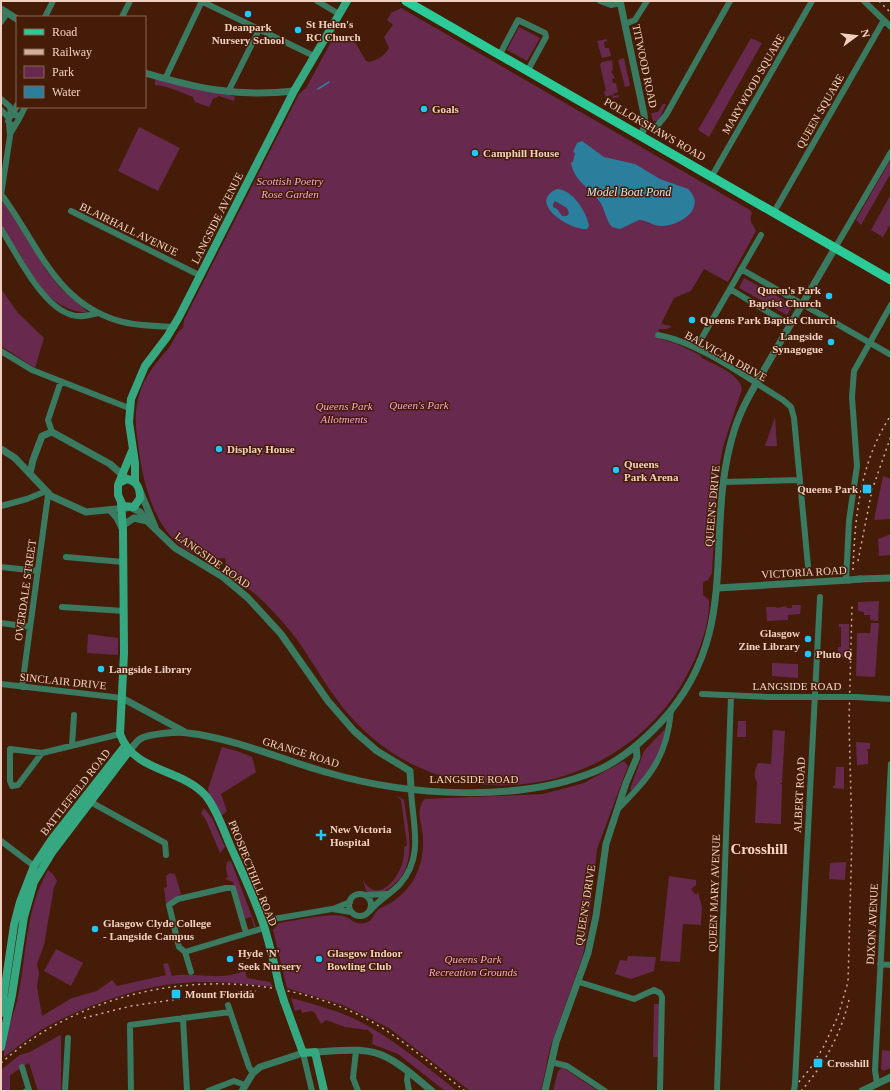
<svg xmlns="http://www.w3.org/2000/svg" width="892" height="1092" font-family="'Times New Roman',serif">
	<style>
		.green { fill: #672a4e }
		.water { fill: #2b7f9d; fill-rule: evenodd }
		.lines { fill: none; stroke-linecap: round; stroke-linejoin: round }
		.stream { stroke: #2b7f9d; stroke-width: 1.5 }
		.minor { stroke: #3a7a61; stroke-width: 6 }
		.tertiary { stroke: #3a7a61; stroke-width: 7 }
		.secondary { stroke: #36a881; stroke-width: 8 }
		.primary { stroke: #2acb99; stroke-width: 9 }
		.rail { stroke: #d1ae9e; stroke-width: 1.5; stroke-dasharray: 2 4; stroke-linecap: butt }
		.minor-bridge { stroke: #3a7a61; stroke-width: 6 }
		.tertiary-bridge { stroke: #3a7a61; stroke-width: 7 }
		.secondary-bridge { stroke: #36a881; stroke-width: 8 }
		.poi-dot { fill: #20c9fd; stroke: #441c07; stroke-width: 1.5 }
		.labels { text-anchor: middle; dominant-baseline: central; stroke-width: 3; stroke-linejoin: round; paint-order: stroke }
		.poi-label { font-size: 11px; font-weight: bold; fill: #f2d0c1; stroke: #441c07; text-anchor: start }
		.street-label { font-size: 11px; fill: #f2d0c1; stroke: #441c07 }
		.park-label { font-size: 11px; font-style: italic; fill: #f8a4d2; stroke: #441c07 }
		.water-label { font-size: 12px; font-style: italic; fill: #cfe6f1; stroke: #441c07 }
		.district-label { font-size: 15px; font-weight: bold; fill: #fbd3c1; stroke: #441c07 }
	</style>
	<rect width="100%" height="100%" fill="#441c07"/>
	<path class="green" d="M401,8L750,210L752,213C748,222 753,223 756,231L728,282L704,269L691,291L674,298L661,324L672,326L667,329H659L658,338L677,344L700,355L702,358C714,365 739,373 742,389L723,447L717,478L712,573L708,580L703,582V595L709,600C710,623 700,649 690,669C640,771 512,816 410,763C378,747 350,720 330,690C317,671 306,651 292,633C280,619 268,605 254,593C248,588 232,578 228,572C226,569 226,562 225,558C165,562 146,500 139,452C137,436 134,420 137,404C141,381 153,366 168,349C173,343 177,330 183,328L184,320L299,94L306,88L331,42H335L351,35L366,61L369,62C377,60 385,56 389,48L384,37L393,25L387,20L391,13Z
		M519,27L540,38L527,61L507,50Z
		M751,38L762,43L709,137L698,130Z
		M607,39V41L604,42L605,48H609L611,56L602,58L597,41Z
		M624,58L630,86L625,87L618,60Z
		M612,60L613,70L611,71L615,78L612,79L613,83H616L618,92L613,94L614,96L619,95V97L613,98L612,95L605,97L604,91H606L600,65L602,62Z
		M155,79L230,95L235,97L234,101L219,96L213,99L209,107L195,102L193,97C180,92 168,86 155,85Z
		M663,104H666L658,121H653L651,113L658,112Z
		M139,127L180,148L158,191L118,171Z
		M891,159V173L861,225L856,220Z
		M891,194V223L883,237L871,230Z
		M1,199L30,242L46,270L61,289L89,313C48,310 36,280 17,250C12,242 2,232 1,223C0,215 1,207 1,199Z
		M744,278L793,305L787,315L739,288Z
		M1,289L18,313L44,338L35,368L1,346Z
		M775,417L777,446H765Z
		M883,476L891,479V519L874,520Z
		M891,534V555L879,556L878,539Z
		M879,601L878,621L870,620V615H864V612L858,611V602Z
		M792,605H801L800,614L788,615V620L767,621L766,607H776L777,608L786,606L787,608H792Z
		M871,623H879L875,677L856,676L857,633H870Z
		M839,624H849V659L838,657V647H841V627H839Z
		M88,634L118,638V655L87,653Z
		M772,663L798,664V678L772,676Z
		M738,721H746V737H737Z
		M664,730H666C662,754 648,773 632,790L630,789L644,751Z
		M773,730L785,731L782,783H779L782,784L781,824L755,823L757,782C753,776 755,769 758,763L771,764Z
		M856,742L870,743V749H866L868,751V764L857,765Z
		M222,747L237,751L252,757L256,772L221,794L227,811L221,816L209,794L208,789Z
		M624,761L628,766L597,849L589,920L583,955L550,1048L541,1091H470L389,1028L343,1005L287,988L273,930L279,923C293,921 329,913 342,916C351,917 354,926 365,923C374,921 373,913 379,909C384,906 390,904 395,900C415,886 424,863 423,839C423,825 414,810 425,799L543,794L584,783Z
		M836,767H844V789L833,788V786H835Z
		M396,795L404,800C408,829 419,867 391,887C382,894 376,895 366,891L363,880C379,909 407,871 404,847L407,845L401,800Z
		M204,808L212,818L225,847L220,853L206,820L201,813Z
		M231,861L256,927H254L251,917L244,919L233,882L225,879L228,877L226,869L227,862Z
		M846,862L845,880L829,879L830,863Z
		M48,870L53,874L57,881L54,887L44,945L37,964L39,973L37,987L42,1016L72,998L97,991L112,980L117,986L166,975L163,964L168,963L172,976C187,973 206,977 223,976C230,976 238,973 245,971L247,978L270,982L273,987C240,983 206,980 173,984C133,988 75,1010 41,1030C28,1038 16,1048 4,1057C3,1037 14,1016 18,997C27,952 25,911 48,870Z
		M170,873L175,874L181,894L166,904L164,888L167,887L166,876Z
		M669,876L696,880V885L691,889L696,895L698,892L702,907L701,925L683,924L680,962L660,961Z
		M56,949L83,963L71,986L44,971Z
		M628,956L656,957L654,971L631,979L615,974L620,960L627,961Z
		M291,998C317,1005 344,1012 368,1026C400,1044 428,1068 457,1091H445L398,1054L372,1044L373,1035L368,1030L345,1027L326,1020L321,1024L314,1012L311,1011L302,1013L301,1009L295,1011Z
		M654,1004H660L659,1057H653Z
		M60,1035L61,1037V1091H38L29,1063L10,1075V1091H1L2,1069L20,1055L30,1052Z
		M882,1050L891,1051V1068L884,1071L881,1069Z
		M562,1068L565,1069L598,1091H553L558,1071Z"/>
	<path class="water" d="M582,141L604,157L635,164L660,179L688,189C707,207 682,225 663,226C654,227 648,220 639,220L620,229L612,227C606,220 605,210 600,202C590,188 573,180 571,162H573L575,153L573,152L577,143Z
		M557,189C572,189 587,212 589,226L587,229C568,230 527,202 557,189ZM555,201L567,208L569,213L567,216H562L557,209L553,207V204Z"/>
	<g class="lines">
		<path class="stream" d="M318,89L329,82"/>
		<path class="minor" d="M201,1L314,56
			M317,1L339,14
			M600,1L611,5L620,3
			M864,1L891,27
			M45,17L53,1
			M122,17L130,1
			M1,22L7,13
			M625,24L635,20L647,1
			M500,54L518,20L545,33L546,37L528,70
			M165,79L202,1
			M228,92L259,30
			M1,99L10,107L11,115
			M1,110L8,117
			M13,114L17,105
			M19,119L25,107
			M645,126H657L666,115L730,1
			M10,134L19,119L17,115H11L8,121L11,125H15
			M712,176L812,1
			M1,194C38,243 54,302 119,321C136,326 155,326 174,327
			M1,195L10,136L9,123
			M71,211L201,276
			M774,212L884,20
			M1,229C17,254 42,307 72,315C81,318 90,315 99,313
			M835,248L891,152
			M741,269L891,355
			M730,289L790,325
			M658,335C698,342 747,378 783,400L791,407L794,418L808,566
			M696,348L761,235
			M1,351L32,370L129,408
			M52,432L48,420L61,381
			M724,482L800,480
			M1,506L27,499L44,492
			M66,557L123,562
			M1,567L38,571
			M846,580L849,521L857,466L852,397L854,371L891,305
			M62,607L124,611
			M1,623L30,627
			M1,684L122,698
			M22,687L48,495
			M702,694L768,697H845
			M855,697L891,699
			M72,745L74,715
			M42,753L18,785L12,786L10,781V749L42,753L120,734
			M87,800L165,843L166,855
			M618,809C650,776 667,758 671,710
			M1,841L34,866
			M349 905a11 11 0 1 1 22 0a11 11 0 1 1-22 0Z
			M365,895L387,894
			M333,909L350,902
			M370,911C378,900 391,894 400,884C425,856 412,822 411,789
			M262,921L332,909L351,912
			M246,933L233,888H226L178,899L169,905L179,947L185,952L264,928
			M185,952L191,972
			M880,964L891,965
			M579,982L634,999L654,990L660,993L662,997L660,1091
			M228,1005L249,1067L253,1073
			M183,1018L187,1091
			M356,1051L353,1078L358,1091
			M303,1053L312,1091
			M551,1062L567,1066L605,1091
			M22,1067L29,1090L26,1091
			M408,1072L407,1080L409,1091
			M795,1083L820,597
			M877,1084L875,1070L891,764
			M65,1091L68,1038
			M131,1091L130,1025L230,1012
			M208,1091L234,1081L245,1085
			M717,1091L731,696"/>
		<path class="tertiary" d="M620,1L644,114L645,126L641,135
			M1,9L17,19
			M145,73C200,89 237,97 294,91
			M1,449L15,458L51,496L86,512L127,508
			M30,473L33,460L42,436L52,432L110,464L126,478
			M140,491L155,527
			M132,508L140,512L147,521L175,548L223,577L248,598L281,634L328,701L354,731L377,751L410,771L411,789
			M110,510L117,518L122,528
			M125,524L134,518L147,521
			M860,579L891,578
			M718,588L849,580
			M122,698L185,732
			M129,751C133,747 136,742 140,739C148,734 178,731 188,733C237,739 282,760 329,773C408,796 519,803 596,771C620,761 643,741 661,722C746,630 701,532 735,428C744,401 761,376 775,351C795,317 815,282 835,248
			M315,1052C338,1051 366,1046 388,1058C404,1066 418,1080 432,1091
			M242,1091L253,1073L260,1067L303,1053
			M545,1091L556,1042L588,953L596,916L606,844L626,783L637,757L636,746
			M862,1091L891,1077"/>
		<path class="secondary" d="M135,482V463L129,422L131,399L145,366L167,337L179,317L294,91L347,1
			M119,483L127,479C137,481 140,488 140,498L134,507L123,506L118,495V485L132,451
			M121,503L123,530L124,653L120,734C134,773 182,768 206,796C217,810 223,829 230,845C242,872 256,901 265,929C270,947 275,966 279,985
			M284,1001L303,1053L315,1052L324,1091
			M1,1013L14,925L20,902L34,866L52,839L125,746
			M1,1047L12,995L24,917L34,882L53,851L129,751"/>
		<path class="primary" d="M406,1L891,280"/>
		<path class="rail" d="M879,1L891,13
			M858,561L872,490L891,436
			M853,570C855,515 860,462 891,415
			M84,1018L131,1006L205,995L256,991
			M1,1063C96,979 245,960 359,1015C398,1034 431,1065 465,1091
			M791,1091L810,1069L824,1046L838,1016L848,982L852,836L849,722L852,606
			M801,1091C824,1065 841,1034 849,1000"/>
		<path class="minor-bridge" d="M845,697H855
			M794,1091L795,1083"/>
		<path class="tertiary-bridge" d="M849,580L860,579"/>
		<path class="secondary-bridge" d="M279,985L284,1001"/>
	</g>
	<g class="poi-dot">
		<circle cx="248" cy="14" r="4"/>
		<circle cx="298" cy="30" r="4"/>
		<circle cx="424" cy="109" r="4"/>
		<circle cx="475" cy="153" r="4"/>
		<circle cx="829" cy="296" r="4"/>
		<circle cx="692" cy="320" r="4"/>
		<circle cx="831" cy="342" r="4"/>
		<circle cx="219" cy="449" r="4"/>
		<circle cx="616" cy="470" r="4"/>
		<rect x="862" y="484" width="10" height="10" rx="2"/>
		<circle cx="808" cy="639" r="4"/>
		<circle cx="808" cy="654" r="4"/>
		<circle cx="101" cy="669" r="4"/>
		<path d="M319 829h4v4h4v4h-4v4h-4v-4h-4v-4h4z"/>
		<circle cx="95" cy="929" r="4"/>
		<circle cx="230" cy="959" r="4"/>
		<circle cx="319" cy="959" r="4"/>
		<rect x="171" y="989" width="10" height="10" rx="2"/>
		<rect x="813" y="1058" width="10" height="10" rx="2"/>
	</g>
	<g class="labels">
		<g class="poi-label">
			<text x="306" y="24">St Helen's<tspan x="306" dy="13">RC Church</tspan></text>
			<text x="248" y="27" text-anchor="middle">Deanpark<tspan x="248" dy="13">Nursery School</tspan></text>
			<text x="432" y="109">Goals</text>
			<text x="483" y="153">Camphill House</text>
			<text x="821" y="290" text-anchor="end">Queen's Park<tspan x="821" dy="13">Baptist Church</tspan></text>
			<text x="700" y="320">Queens Park Baptist Church</text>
			<text x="823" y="336" text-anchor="end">Langside<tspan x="823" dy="13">Synagogue</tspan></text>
			<text x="227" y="449">Display House</text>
			<text x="624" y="464">Queens<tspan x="624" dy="13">Park Arena</tspan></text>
			<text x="858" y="489" text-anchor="end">Queens Park</text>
			<text x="800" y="633" text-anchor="end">Glasgow<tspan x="800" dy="13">Zine Library</tspan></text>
			<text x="816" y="654">Pluto Q</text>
			<text x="109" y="669">Langside Library</text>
			<text x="330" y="829">New Victoria<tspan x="330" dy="13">Hospital</tspan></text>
			<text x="103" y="923">Glasgow Clyde College<tspan x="103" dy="13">- Langside Campus</tspan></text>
			<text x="238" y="953">Hyde 'N'<tspan x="238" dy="13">Seek Nursery</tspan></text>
			<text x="327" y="953">Glasgow Indoor<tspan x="327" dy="13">Bowling Club</tspan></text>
			<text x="185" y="994">Mount Florida</text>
			<text x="827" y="1063">Crosshill</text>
		</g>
		<g class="street-label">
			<text transform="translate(645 66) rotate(78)">TITWOOD ROAD</text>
			<text transform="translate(753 84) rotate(-60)">MARYWOOD SQUARE</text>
			<text transform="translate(820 111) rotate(-60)">QUEEN SQUARE</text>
			<text transform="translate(655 129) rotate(30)">POLLOKSHAWS ROAD</text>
			<text transform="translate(217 218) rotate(-63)">LANGSIDE AVENUE</text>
			<text transform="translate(129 229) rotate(26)">BLAIRHALL AVENUE</text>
			<text transform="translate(726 356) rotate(29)">BALVICAR DRIVE</text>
			<text transform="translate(712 506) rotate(-85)">QUEEN'S DRIVE</text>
			<text transform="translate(213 560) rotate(35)">LANGSIDE ROAD</text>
			<text transform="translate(804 572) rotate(-3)">VICTORIA ROAD</text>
			<text transform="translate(25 590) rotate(-82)">OVERDALE STREET</text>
			<text transform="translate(63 681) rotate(6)">SINCLAIR DRIVE</text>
			<text x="797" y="686">LANGSIDE ROAD</text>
			<text transform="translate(301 752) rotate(17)">GRANGE ROAD</text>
			<text x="474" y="779">LANGSIDE ROAD</text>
			<text transform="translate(75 792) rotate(-52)">BATTLEFIELD ROAD</text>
			<text transform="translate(799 795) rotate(-87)">ALBERT ROAD</text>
			<text transform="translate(253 873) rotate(68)">PROSPECTHILL ROAD</text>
			<text transform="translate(714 893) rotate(-88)">QUEEN MARY AVENUE</text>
			<text transform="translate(585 905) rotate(-81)">QUEEN'S DRIVE</text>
			<text transform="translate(872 924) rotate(-87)">DIXON AVENUE</text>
		</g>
		<g class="park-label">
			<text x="290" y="181">Scottish Poetry<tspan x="290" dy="13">Rose Garden</tspan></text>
			<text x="419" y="405">Queen's Park</text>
			<text x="344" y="406">Queens Park<tspan x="344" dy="13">Allotments</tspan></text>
			<text x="473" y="959">Queens Park<tspan x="473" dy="13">Recreation Grounds</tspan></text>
		</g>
		<g class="water-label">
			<text x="629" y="192">Model Boat Pond</text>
		</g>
		<g class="district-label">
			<text x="759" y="849">Crosshill</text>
		</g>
	</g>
	<rect width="892" height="1092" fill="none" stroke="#f2d0c1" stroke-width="4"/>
	<rect x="16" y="16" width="130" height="92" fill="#441c07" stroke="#8a6451"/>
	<rect x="24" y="29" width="20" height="6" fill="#2acb99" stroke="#8a6451"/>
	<text x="52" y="36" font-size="12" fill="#f2d0c1">Road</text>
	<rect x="24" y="49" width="20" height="6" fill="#d1ae9e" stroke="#8a6451"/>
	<text x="52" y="56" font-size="12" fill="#f2d0c1">Railway</text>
	<rect x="24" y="66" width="20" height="12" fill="#672a4e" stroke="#8a6451"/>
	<text x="52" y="76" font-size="12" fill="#f2d0c1">Park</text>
	<rect x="24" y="86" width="20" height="12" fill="#2b7f9d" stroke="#8a6451"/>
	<text x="52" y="96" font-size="12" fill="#f2d0c1">Water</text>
	<g transform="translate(856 36) rotate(75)" stroke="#441c07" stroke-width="3" paint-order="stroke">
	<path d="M0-3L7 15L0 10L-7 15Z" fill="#f2d0c1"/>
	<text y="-6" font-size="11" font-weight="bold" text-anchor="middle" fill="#f2d0c1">N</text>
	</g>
</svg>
